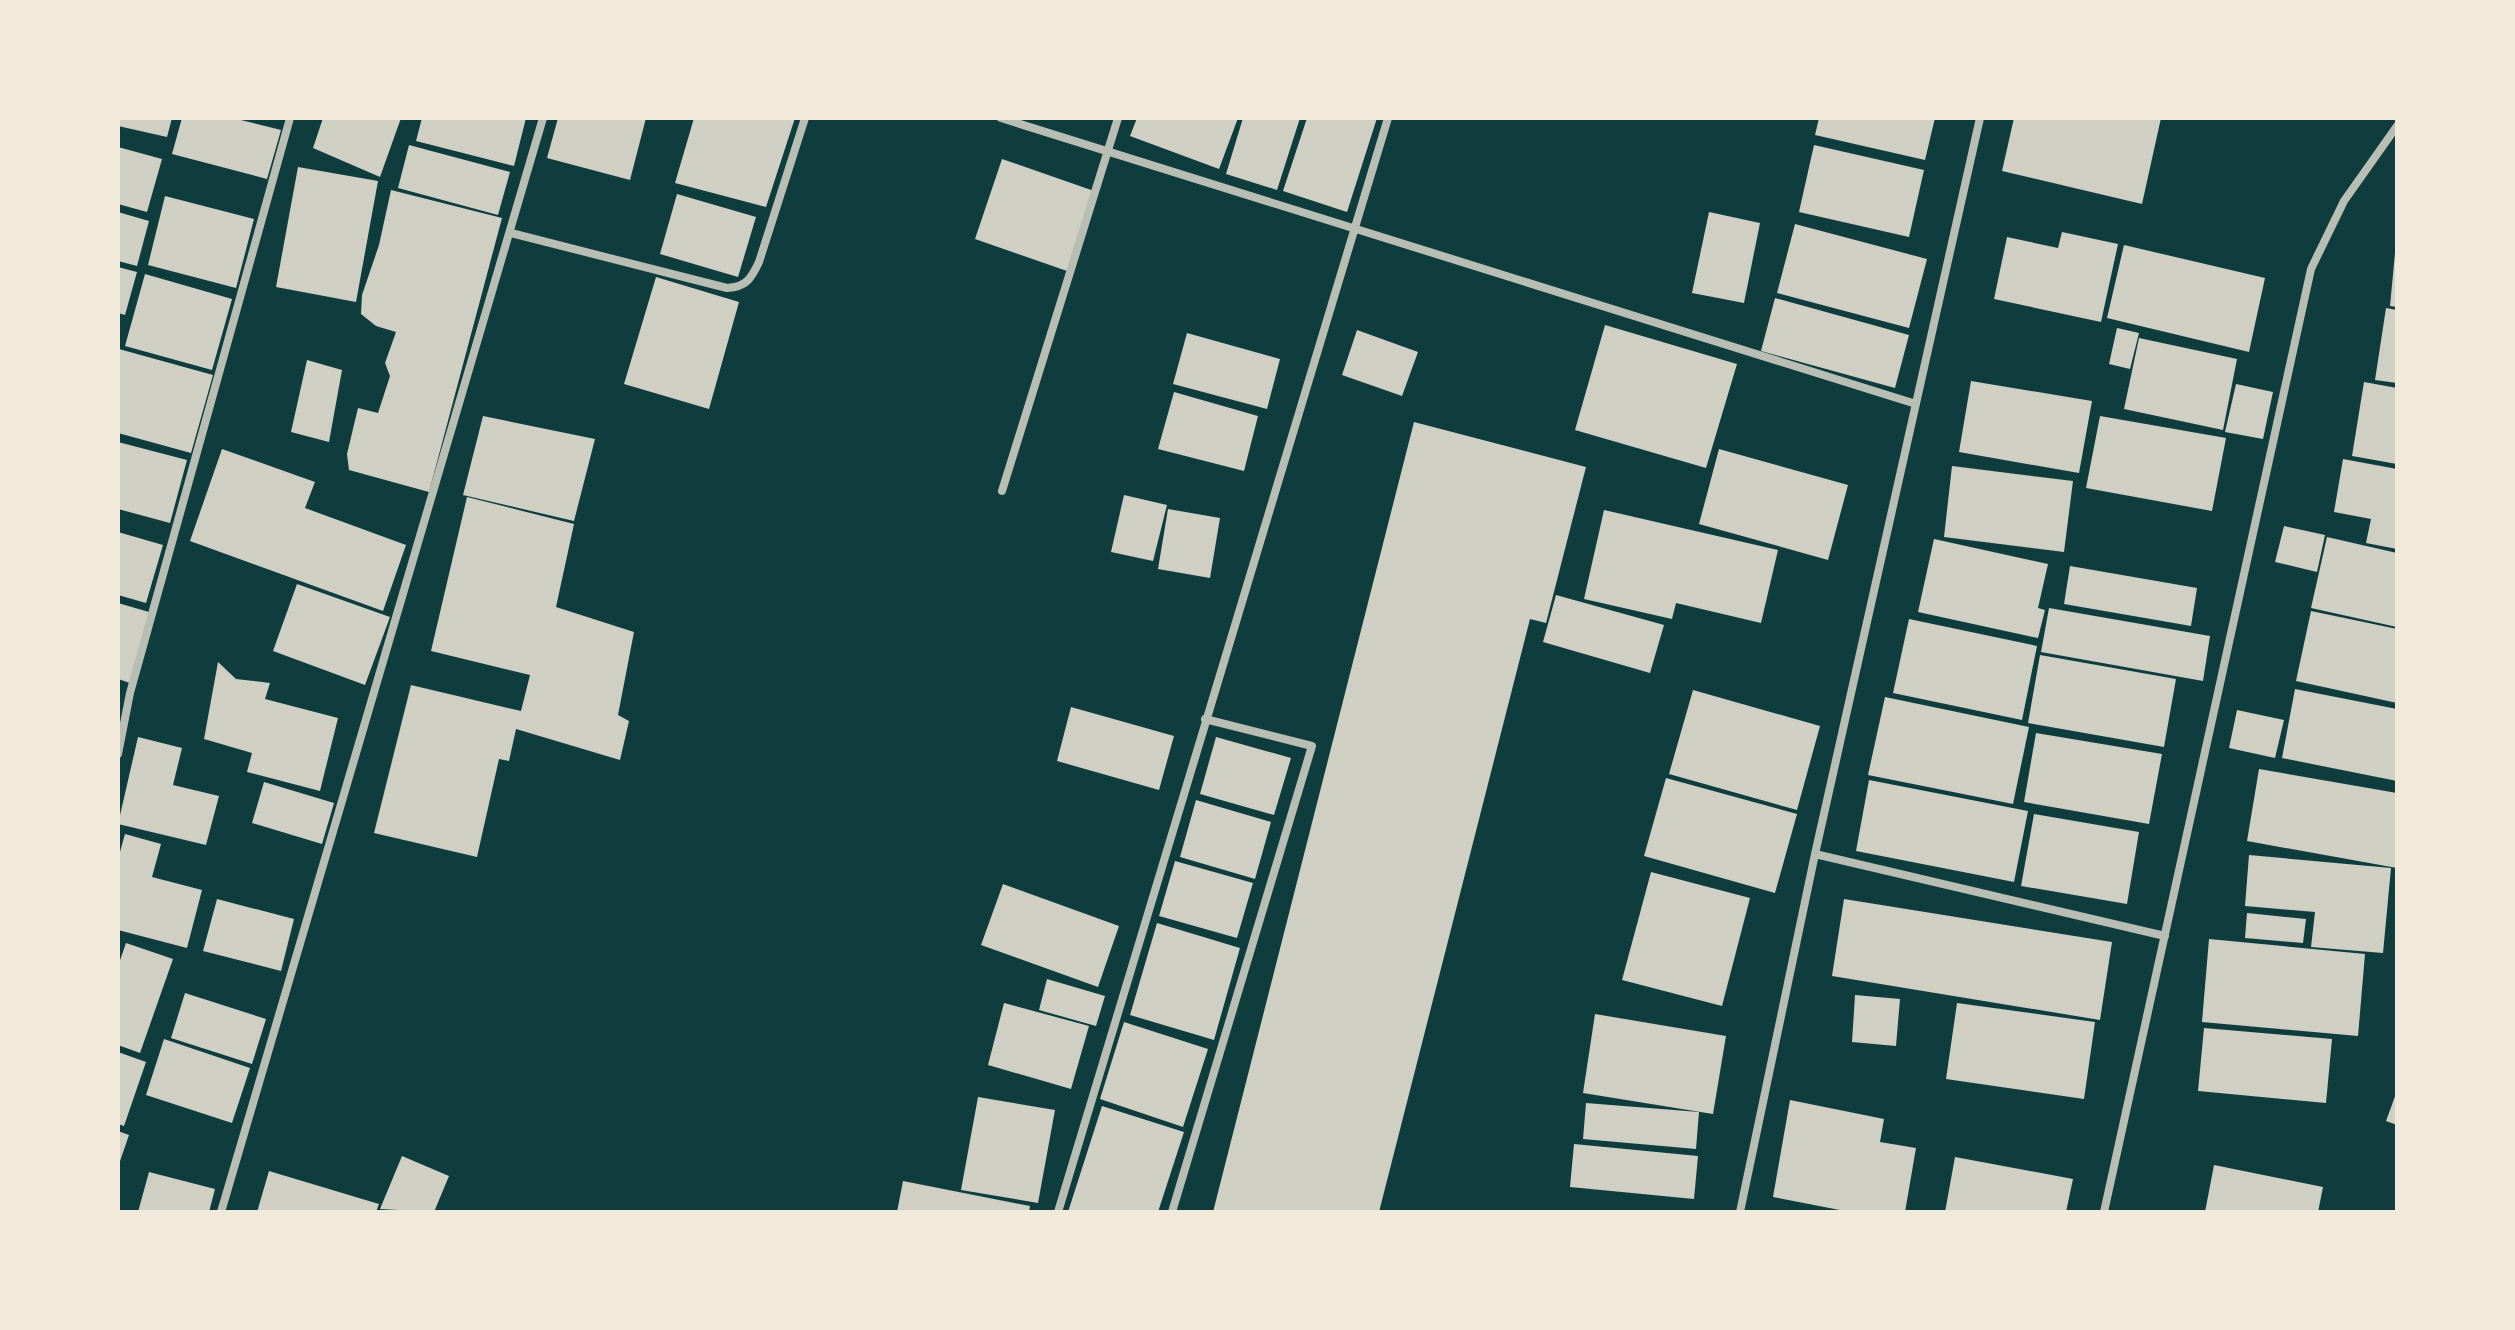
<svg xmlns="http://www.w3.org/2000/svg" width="2515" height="1330" font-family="Overpass,sans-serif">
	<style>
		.building { fill: #cfcfc3 }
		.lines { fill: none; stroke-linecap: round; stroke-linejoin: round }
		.minor { stroke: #b8beb3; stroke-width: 8 }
	</style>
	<rect width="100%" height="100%" fill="#0f3d3e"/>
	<path class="building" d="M118,118H172L167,137L118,126Z
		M182,118H233L281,130L267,179L172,154Z
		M323,118H401L380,177L313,148Z
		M422,118H526L514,166L416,141Z
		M558,118H646L630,180L547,158Z
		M694,118H795L766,207L675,183Z
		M1137,118H1238L1219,169L1130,136Z
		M1243,118H1300L1277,190L1226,174Z
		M1307,118H1377L1347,212L1283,191Z
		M1819,118H1935L1925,160L1815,135Z
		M2014,118H2161L2142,204L2002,171Z
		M409,145L510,172L498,215L398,188Z
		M1814,145L1924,170L1909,237L1799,212Z
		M118,147L162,159L147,212L118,204Z
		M1002,159L1094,191L1067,271L975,239Z
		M298,167L378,181L356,302L276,287Z
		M391,190L502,218L429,492L349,470L347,454L358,408L378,413L390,376L385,363L396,332L376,326L361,314L362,295L379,245Z
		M677,194L756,217L738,277L660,254Z
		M165,196L254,219L236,288L148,265Z
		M118,212L149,221L137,266L118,261Z
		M1709,212L1760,223L1744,303L1692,293Z
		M1795,224L1927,259L1909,328L1777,293Z
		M2062,232L2118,244L2101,322L1994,299L2007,237L2058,248Z
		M2124,245L2265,278L2249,352L2107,318Z
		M2395,253L2397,254V307L2390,306Z
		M118,267L137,272L125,315L118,313Z
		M145,274L232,299L212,370L125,346Z
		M656,277L739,302L709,409L624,384Z
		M1775,298L1909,335L1895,388L1761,351Z
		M2386,308L2397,310V383L2375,380Z
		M1605,325L1737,364L1706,468L1575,430Z
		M2117,328L2139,333L2130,369L2109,364Z
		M1357,330L1418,352L1402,396L1342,375Z
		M1187,333L1280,359L1267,409L1173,384Z
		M2139,338L2237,359L2223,430L2124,409Z
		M119,349L213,375L191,453L118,433Z
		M307,360L342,370L329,442L291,432Z
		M1971,381L2092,401L2079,473L1959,452Z
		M2364,382L2397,388V464L2352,456Z
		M2236,384L2273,392L2263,439L2225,432Z
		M1174,392L1258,416L1244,471L1158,449Z
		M483,416L595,439L574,521L463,495Z
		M2100,416L2226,438L2212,511L2086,488Z
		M1414,422L1586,467L1546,623L1530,619L1379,1212H1213Z
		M118,442L187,460L170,523L118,509Z
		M222,449L315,482L305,508L406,545L383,611L190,541Z
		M1719,449L1848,485L1828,560L1699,524Z
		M2343,459L2397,469V549L2366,543L2371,519L2334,512Z
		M1952,466L2073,481L2064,552L1944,537Z
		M1124,495L1167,505L1153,561L1111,552Z
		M467,497L574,524L556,607L634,632L618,715L629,721L620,760L516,729L509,761L499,759L477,857L374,833L411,685L521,711L530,675L431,651Z
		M1168,509L1220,518L1210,578L1158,569Z
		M1604,510L1778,550L1761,623L1676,603L1672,619L1584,599Z
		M2284,526L2325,535L2317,572L2275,562Z
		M118,532L163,545L146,603L118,595Z
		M2327,537L2397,553V627L2311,608Z
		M1934,539L2048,564L2038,608L2045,610L2038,638L1918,612Z
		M2070,566L2197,588L2191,626L2064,604Z
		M297,584L390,617L365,685L273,651Z
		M1556,595L1664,625L1650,673L1543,642Z
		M118,603L149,612L130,683L118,679Z
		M2049,608L2210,636L2203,681L2041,652Z
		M2311,611L2397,629V703L2296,681Z
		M1909,619L2037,646L2022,720L1893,693Z
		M2040,655L2176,679L2164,747L2028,723Z
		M218,662L236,679L270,683L265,699L338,718L320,791L247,772L252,753L204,739Z
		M2295,689L2397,709V781L2282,758Z
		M1693,690L1820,726L1797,810L1669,774Z
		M1885,697L2029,727L2013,804L1868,775Z
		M1071,707L1174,736L1159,790L1057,761Z
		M2237,710L2284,720L2275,758L2229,748Z
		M2036,733L2162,754L2149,824L2024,802Z
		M138,737L182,748L173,785L219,796L206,845L118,824Z
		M1216,737L1291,758L1274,815L1200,794Z
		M2259,769L2397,793V868L2247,841Z
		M1666,778L1797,814L1775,893L1644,856Z
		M1869,780L2028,811L2014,882L1856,851Z
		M264,782L334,803L322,844L252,823Z
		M1196,800L1271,822L1255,879L1180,857Z
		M2034,814L2139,832L2127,904L2021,886Z
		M125,834L161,844L152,877L202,890L187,948L118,930V859Z
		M2249,855L2391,868L2383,953L2311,947L2315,912L2245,906Z
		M1175,861L1253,883L1237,938L1159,916Z
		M1651,872L1750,898L1722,1006L1622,980Z
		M1003,884L1119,926L1098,987L981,945Z
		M217,899L294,919L281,971L203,951Z
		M1844,899L2112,942L2100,1020L1832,976Z
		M2247,913L2306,919L2303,943L2245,938Z
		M1157,923L1240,948L1214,1040L1130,1015Z
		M2209,939L2365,954L2358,1036L2202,1022Z
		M126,943L173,959L140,1053L118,1045V966Z
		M1047,979L1105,996L1096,1026L1039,1010Z
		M185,993L266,1019L252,1064L171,1038Z
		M1855,995L1900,999L1896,1046L1852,1042Z
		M1004,1003L1089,1026L1071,1089L988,1065Z
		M1957,1003L2095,1022L2084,1099L1946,1079Z
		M1595,1014L1726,1036L1713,1114L1583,1093Z
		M1124,1022L1208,1049L1183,1127L1100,1099Z
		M2204,1028L2332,1039L2326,1103L2198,1091Z
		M164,1039L250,1068L232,1123L146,1095Z
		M118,1052L146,1062L124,1126L118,1124Z
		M2397,1091V1125L2386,1121Z
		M978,1097L1055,1110L1038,1203L961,1190Z
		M1790,1100L1884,1119L1880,1142L1916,1148L1905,1212H1850L1773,1197Z
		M1586,1103L1699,1112L1696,1149L1583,1139Z
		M1102,1106L1184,1132L1158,1212H1068Z
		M118,1131L129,1135L119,1164H118Z
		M1574,1144L1698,1156L1694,1199L1570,1187Z
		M402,1156L449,1176L434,1212L380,1209Z
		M1955,1157L2073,1179L2066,1212H1945Z
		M2214,1165L2323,1187L2318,1212H2205Z
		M269,1171L379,1204L376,1212H257Z
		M149,1172L215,1189L209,1212H138Z
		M903,1181L1030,1206L1029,1212H897Z"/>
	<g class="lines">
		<path class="minor" d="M1001,118L1916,404
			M511,233L727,288C746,287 751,279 759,262L805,118
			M1002,491L1118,118
			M118,754L130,693L290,118
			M1815,854L2165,936
			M221,1212L543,118
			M1058,1212L1388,118
			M1172,1212L1312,746L1205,719
			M1740,1212L1815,854L1980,118
			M2104,1212L2311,269L2344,201L2397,126"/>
	</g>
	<rect width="2515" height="1330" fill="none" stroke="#f1e9da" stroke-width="240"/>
</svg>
